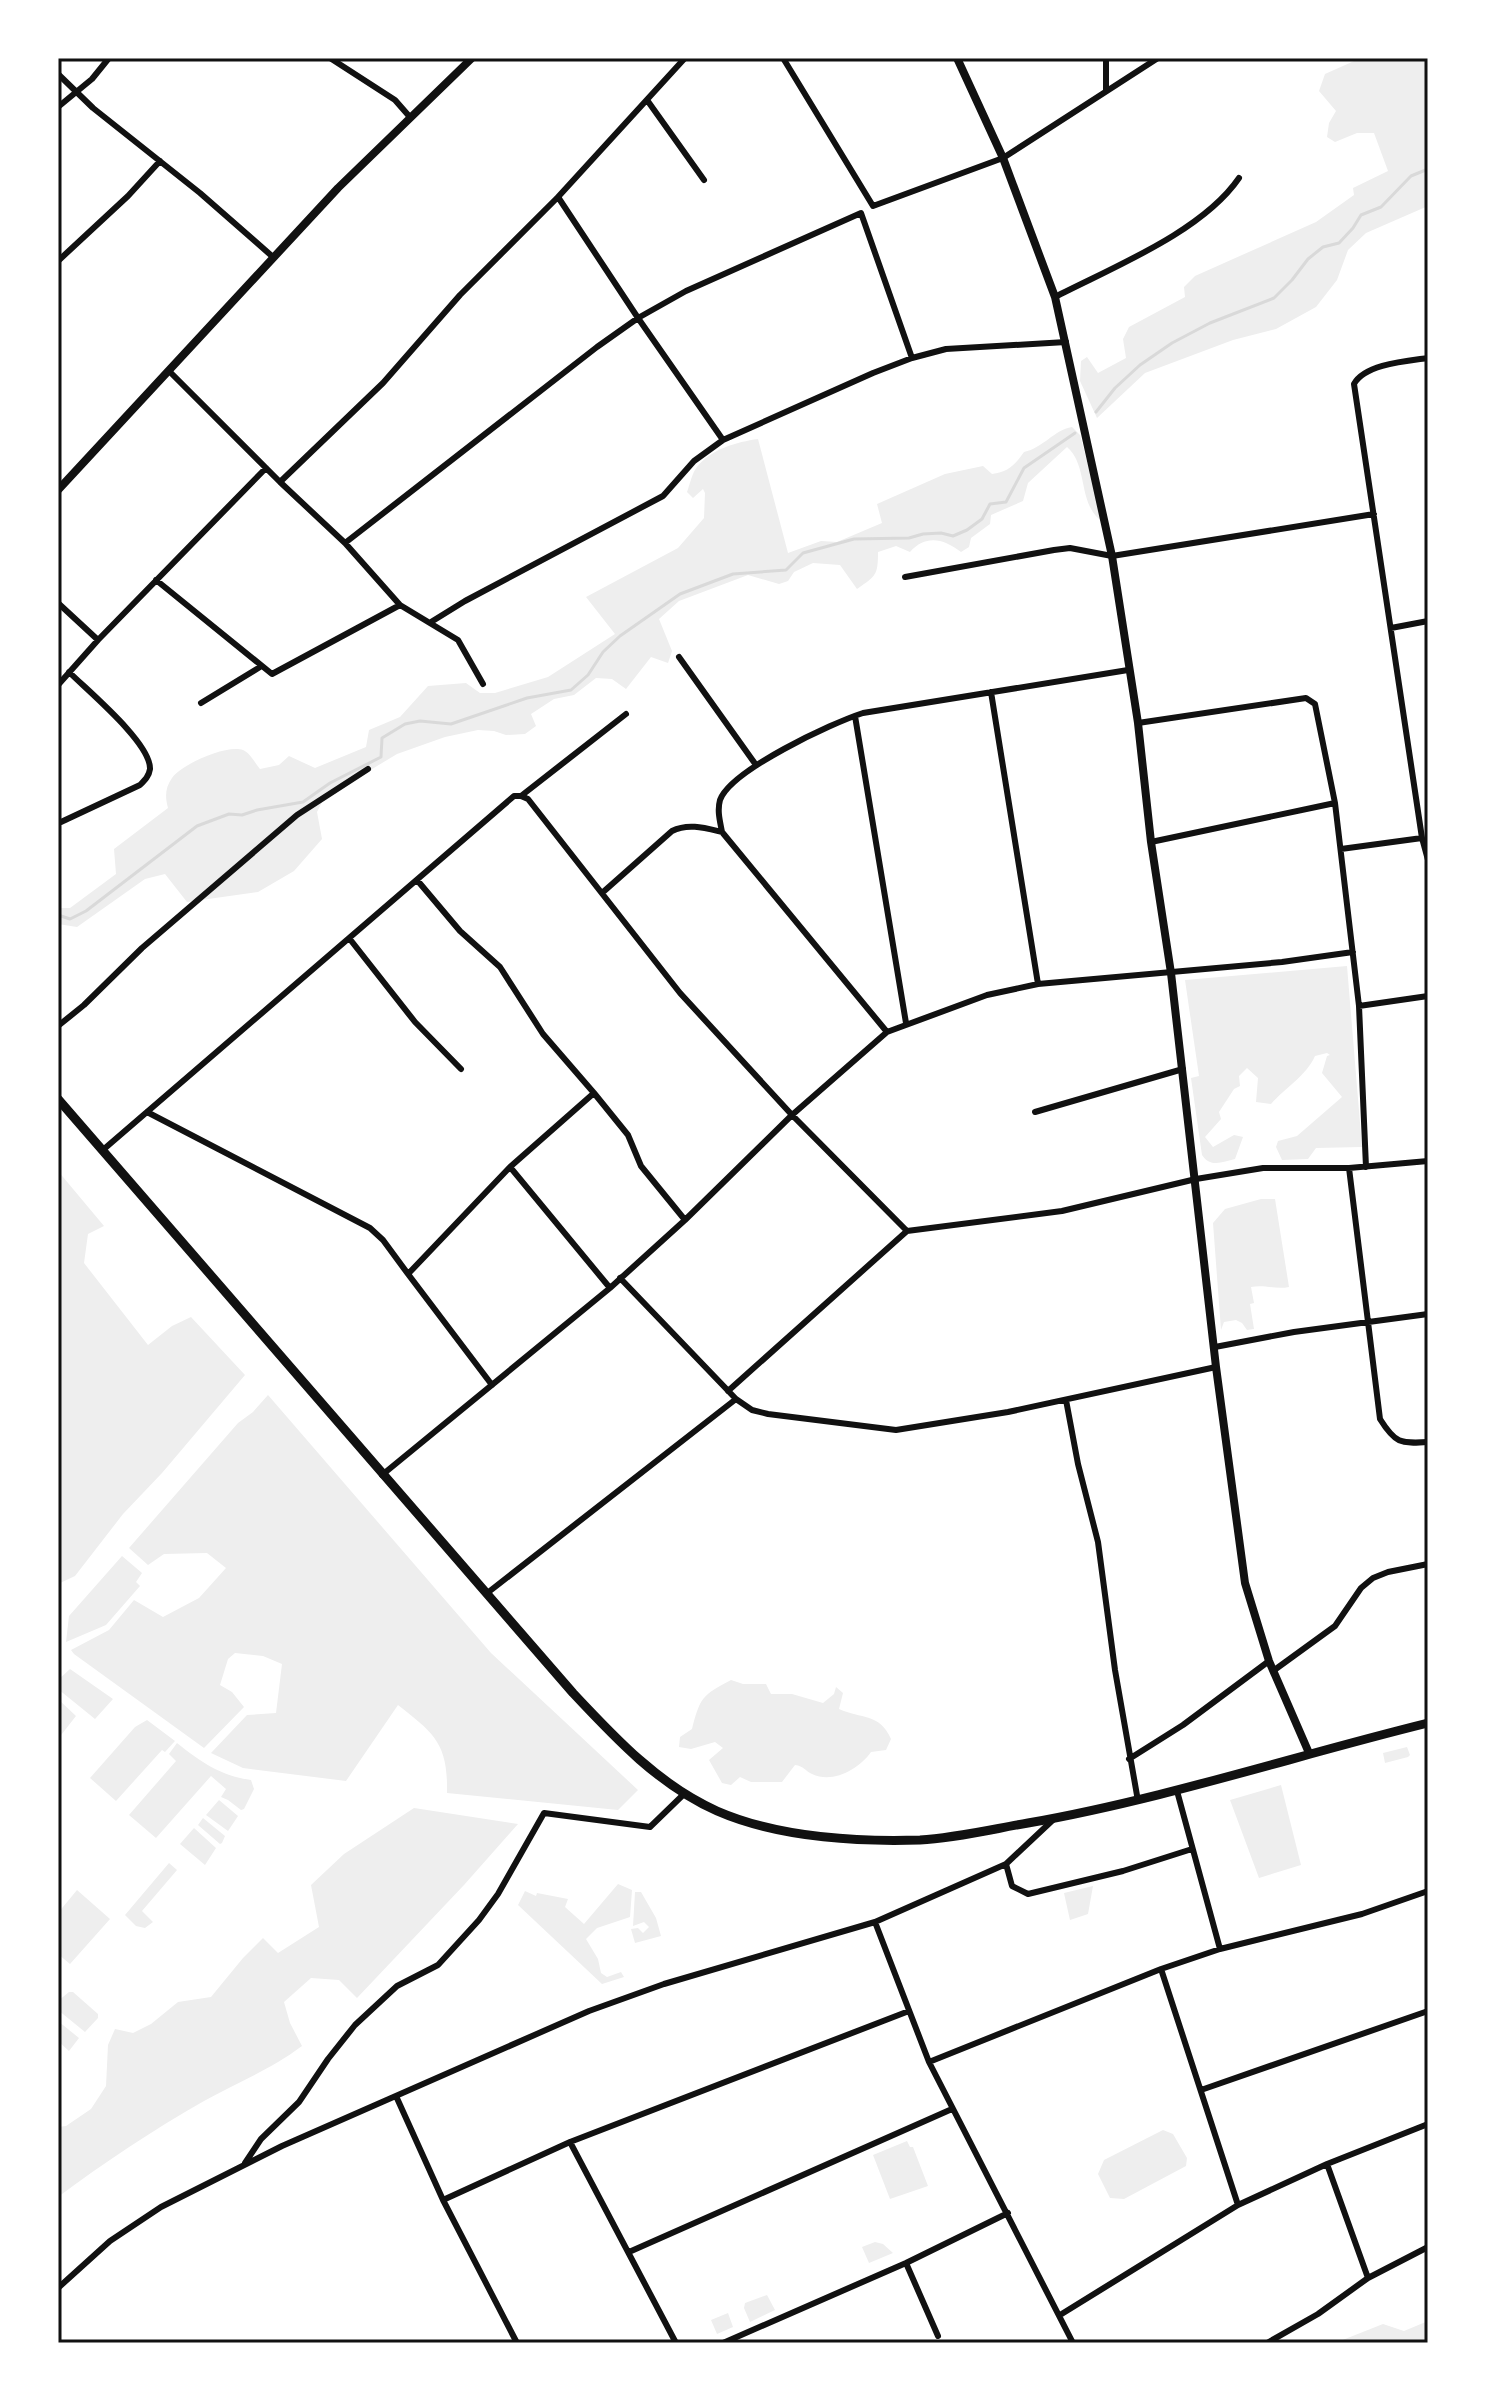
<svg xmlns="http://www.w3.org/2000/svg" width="1486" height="2401" font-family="'Source Serif 4',serif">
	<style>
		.green { fill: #eee }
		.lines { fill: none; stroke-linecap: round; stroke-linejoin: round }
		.stream { stroke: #d9d9d9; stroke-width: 3 }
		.minor { stroke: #111; stroke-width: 6 }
		.tertiary { stroke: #111; stroke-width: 8 }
		.secondary { stroke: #111; stroke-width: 9 }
		.neatline { fill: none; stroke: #111; stroke-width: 3 }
	</style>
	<rect width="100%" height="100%" fill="#fff"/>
	<path class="green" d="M1361,58H1428V206L1366,233L1348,250L1337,280L1316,307L1276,329L1233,340L1145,373L1097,418L1080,381L1081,361L1087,357L1098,373L1126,358L1123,339L1129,327L1185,297L1184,287L1195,276L1316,222L1354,195L1353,188L1388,171L1374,133H1357L1335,142L1327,137L1329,123L1336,111L1319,91L1325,74Z
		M1072,427L1080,435L1103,522C1077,505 1089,466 1067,447L1028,483L1023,501L991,515L990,524L971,538L969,547L961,552C944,539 926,534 910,552L896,546L878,552C878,575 876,576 857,589L840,565L813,563L794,572L788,581L779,584L748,575L679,601L659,619L672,651L668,663L651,657L626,689L612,679L596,678L574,695L554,699L531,714L536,726L525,734L506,735L494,731L478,730L445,737L397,754L324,798L317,812L322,839L294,871L258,892L187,902L165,874L145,879L77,927L58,924V908H70L116,874L114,849L168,808C165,797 165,788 172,778C182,764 227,744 243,750C250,753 255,763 260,769L279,765L289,756L315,768L366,747L369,730L400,717L428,686L466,683L480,693H495L548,677L615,634L586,597L678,548L704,518L705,493L703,489L693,498L687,492C690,484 692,473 697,467C711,449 737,442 758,439L788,553L821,541L837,542L882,523L877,504L945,474L983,466L992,474C1008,472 1015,465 1024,452C1043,448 1054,430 1072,427Z
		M1347,966L1362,1147L1316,1148L1308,1159L1282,1160L1276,1147L1278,1141L1297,1136L1342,1097L1322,1073L1327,1056L1330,1055L1327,1053L1315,1056C1306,1076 1285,1088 1271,1104L1256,1102L1258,1078L1247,1068L1239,1076L1240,1086L1234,1089L1219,1112L1221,1119L1205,1137L1213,1147L1234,1135L1243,1137L1235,1159C1223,1162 1210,1168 1202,1155L1191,1078L1199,1076L1185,980Z
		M58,1171L104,1226L88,1234L84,1263L148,1345L172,1326L191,1317L245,1375L162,1473L123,1514L75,1576L58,1584Z
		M1261,1199H1275L1289,1287C1275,1290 1265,1284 1251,1287L1254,1303L1250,1304L1254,1329L1247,1330L1242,1323L1236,1320L1224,1322L1221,1330L1213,1223L1225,1209Z
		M268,1395L491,1653L638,1790L618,1810L447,1793C448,1744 435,1734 398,1705L346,1781L243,1768L211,1753L247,1715L276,1713L282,1664L263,1656L235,1653L228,1659L220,1685L232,1692L244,1707L204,1748L74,1654L71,1650L109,1630L134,1600L163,1617L199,1598L226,1568L207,1553L164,1554L148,1565L129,1548L238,1423L253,1412Z
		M122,1556L142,1573L136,1582L140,1586L106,1625L66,1642L69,1616Z
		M70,1669L113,1699L95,1719L58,1689V1680Z
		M731,1680L743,1684H766L771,1694H792L823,1703L834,1694L836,1687L843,1693L839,1709C861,1719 880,1713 891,1739L886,1750L871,1752C859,1769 833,1784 812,1774C805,1771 804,1766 795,1765L782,1782H751L740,1777L731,1785L722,1783L709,1760L723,1748L715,1742L691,1749L679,1747L680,1737L692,1729C700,1698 702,1695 731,1680Z
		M58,1699L76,1716L58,1739Z
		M147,1720L175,1741L165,1752L162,1750L116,1801L90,1778L135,1727Z
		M177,1743C201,1762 221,1776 251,1780L254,1789L244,1809L241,1810L228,1800L221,1797L226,1789L211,1776L156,1838L129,1815L176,1761L169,1754Z
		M1407,1747L1410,1755L1408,1757L1385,1763L1383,1753Z
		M1281,1785L1301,1865L1259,1878L1230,1800Z
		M219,1800L238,1816L228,1831L206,1815Z
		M414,1808L518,1824L464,1885L357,1998L339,1980L311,1978L284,2002L290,2023L302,2046C270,2070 238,2082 204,2101C153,2130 105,2162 58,2197V2127L66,2126L91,2109L106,2086L108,2045L115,2029L133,2033L151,2024L178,2002L211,1997L243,1958L263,1938L278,1953L319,1927L311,1885L344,1854Z
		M203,1818L225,1836L222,1843L220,1844L198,1825Z
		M194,1828L216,1848L205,1865L180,1844Z
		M169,1863L177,1870L142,1911L153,1922L145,1928L136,1926L125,1915Z
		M618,1884L632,1890L630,1917L597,1928L586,1939L598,1959L601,1973L607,1977L621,1972L624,1977L602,1984L518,1905L525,1891L536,1896L537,1893L568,1899L565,1907L584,1924Z
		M1093,1886L1088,1914L1070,1920L1064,1893Z
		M77,1890L110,1919L70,1964L58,1954V1913Z
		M635,1892H641L656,1918L661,1936L635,1943L631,1929L638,1928L643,1933L649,1927L644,1922L633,1926Z
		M69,1992H73L98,2014V2018L85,2032L58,2010V2001Z
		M58,2021L79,2038L69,2051L58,2041Z
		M1163,2130L1173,2134L1187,2158L1186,2166L1124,2199L1110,2198L1098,2174L1104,2160Z
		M907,2141L910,2147H913L928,2186L890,2199L873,2155Z
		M875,2242L883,2244L893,2253L869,2263L862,2247Z
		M767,2295L775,2310L750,2322L744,2308L745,2303Z
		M728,2313L733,2327L717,2334L711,2320Z
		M1428,2321V2343H1335L1383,2324L1404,2331Z"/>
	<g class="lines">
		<path class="stream" d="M1096,412L1115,388L1140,365L1172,343L1210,323L1274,298L1292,280L1308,259L1323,247L1339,243L1353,228L1361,215L1381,207L1411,176L1428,169
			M58,915L70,919L86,911L197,826L229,814L242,815L257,810L303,802L330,783L381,757L382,738L405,724L420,721L451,724L527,698L571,690L588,675L603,652L620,636L680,594L733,574L786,570L803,553L854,539L909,538L923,534L941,533L953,536L967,530L982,519L990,504L1006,502L1024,468L1075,433"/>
		<path class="minor" d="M330,58L395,100L409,116
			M685,58L558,197L638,318L686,291L861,213L912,358
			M783,58L873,206L1003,158L1158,58
			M58,74L93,108L200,193L273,257
			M1106,90V58
			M647,100L704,180
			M58,107L92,79L109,58
			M558,197L460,295L383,383L280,482L345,543L597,347L638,318L723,440
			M58,261L128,196L160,161
			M1055,297C1113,267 1202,232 1239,178
			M1428,358C1407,361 1365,364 1354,384L1422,838L1428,860
			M170,372L280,482
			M345,543L400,605L458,640L483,684
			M905,577L1054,550L1070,548L1112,556L1374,514
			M156,580L272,674L400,605
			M58,603L98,640L266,468
			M431,622L465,601L663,496L694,461L723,440L873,373L912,358L946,349L1066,342
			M1391,628L1428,621
			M679,657L756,765
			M58,685L98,640
			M991,692L1038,984
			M201,703L260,667
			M855,716L906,1023
			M1138,723L1306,698L1315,704L1335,803L1151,842
			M521,796L626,714
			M1335,803L1359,1006
			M61,822L140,785C145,780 149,776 150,769C151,743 88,691 69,672
			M1341,849L1422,838
			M602,893L672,831C688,823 705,828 722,832
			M349,938L415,1022L461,1069
			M58,1026L84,1005L142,948L297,815L368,769
			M887,1032L722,832C720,821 717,811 720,800C731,770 832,723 863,713L1128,670
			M594,1093L628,1135L641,1166L685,1220
			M147,1112L370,1228L383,1240L408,1274L510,1167L594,1093L543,1034L500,967L460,931L417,880
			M1035,1112L1183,1069
			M104,1149L514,796H521L528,799L680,993L792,1115L907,1231L1062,1211L1196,1179L1263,1168H1349L1428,1161
			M510,1167L610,1288
			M1366,1167L1359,1006L1428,996
			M1349,1168L1380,1419C1395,1443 1400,1444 1428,1442
			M408,1274L492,1385
			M620,1278L736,1399L752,1410L768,1414L896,1430L1008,1412L1216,1367
			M1215,1347L1294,1332L1428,1314
			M728,1391L907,1231
			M1066,1400L1078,1464L1098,1542L1115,1670L1138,1801
			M382,1475L610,1288L685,1220L792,1115L887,1032L987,995L1038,984L1282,962L1353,952
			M486,1594L736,1399
			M1273,1671L1335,1626L1361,1588L1373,1578L1388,1572L1428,1564
			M1129,1759L1183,1725L1269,1661
			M1177,1791L1220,1949
			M1006,1864L1012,1886L1028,1894L1123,1871L1192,1849
			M875,1922L929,2062L1073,2343
			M1161,1969L1238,2205
			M929,2062L1161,1969L1220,1949L1362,1914L1428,1891
			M1201,2090L1428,2011
			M396,2096L443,2200L517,2343
			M570,2142L676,2343
			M245,2163L261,2139L299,2102L328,2059L355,2025L397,1986L438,1965L479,1920L498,1894L544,1813L650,1827L684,1794
			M443,2200L570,2142L909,2011
			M629,2252L952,2109
			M906,2263L938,2336
			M1368,2278L1428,2247
			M58,2288L110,2241L161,2207L282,2146L589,2011L664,1984L875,1922L1006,1864L1055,1818
			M1060,2315L1238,2205L1327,2164L1428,2124
			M723,2343L906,2263L1008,2213
			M1267,2343L1318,2314L1368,2278L1327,2164"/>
		<path class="tertiary" d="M957,58L1003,158L1055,297L1112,556L1138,723L1151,842L1171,973L1216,1367L1245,1583L1269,1661L1309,1753
			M58,490L338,188L472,58"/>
		<path class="secondary" d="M58,1099L573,1693C616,1739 659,1785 717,1811C779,1838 854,1842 920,1840C956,1838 993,1829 1028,1823C1164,1799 1294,1756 1428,1723"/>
	</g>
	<rect width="1486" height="2401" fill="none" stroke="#ffffff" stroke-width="120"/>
	<rect x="60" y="60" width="1366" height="2281" class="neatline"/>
</svg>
